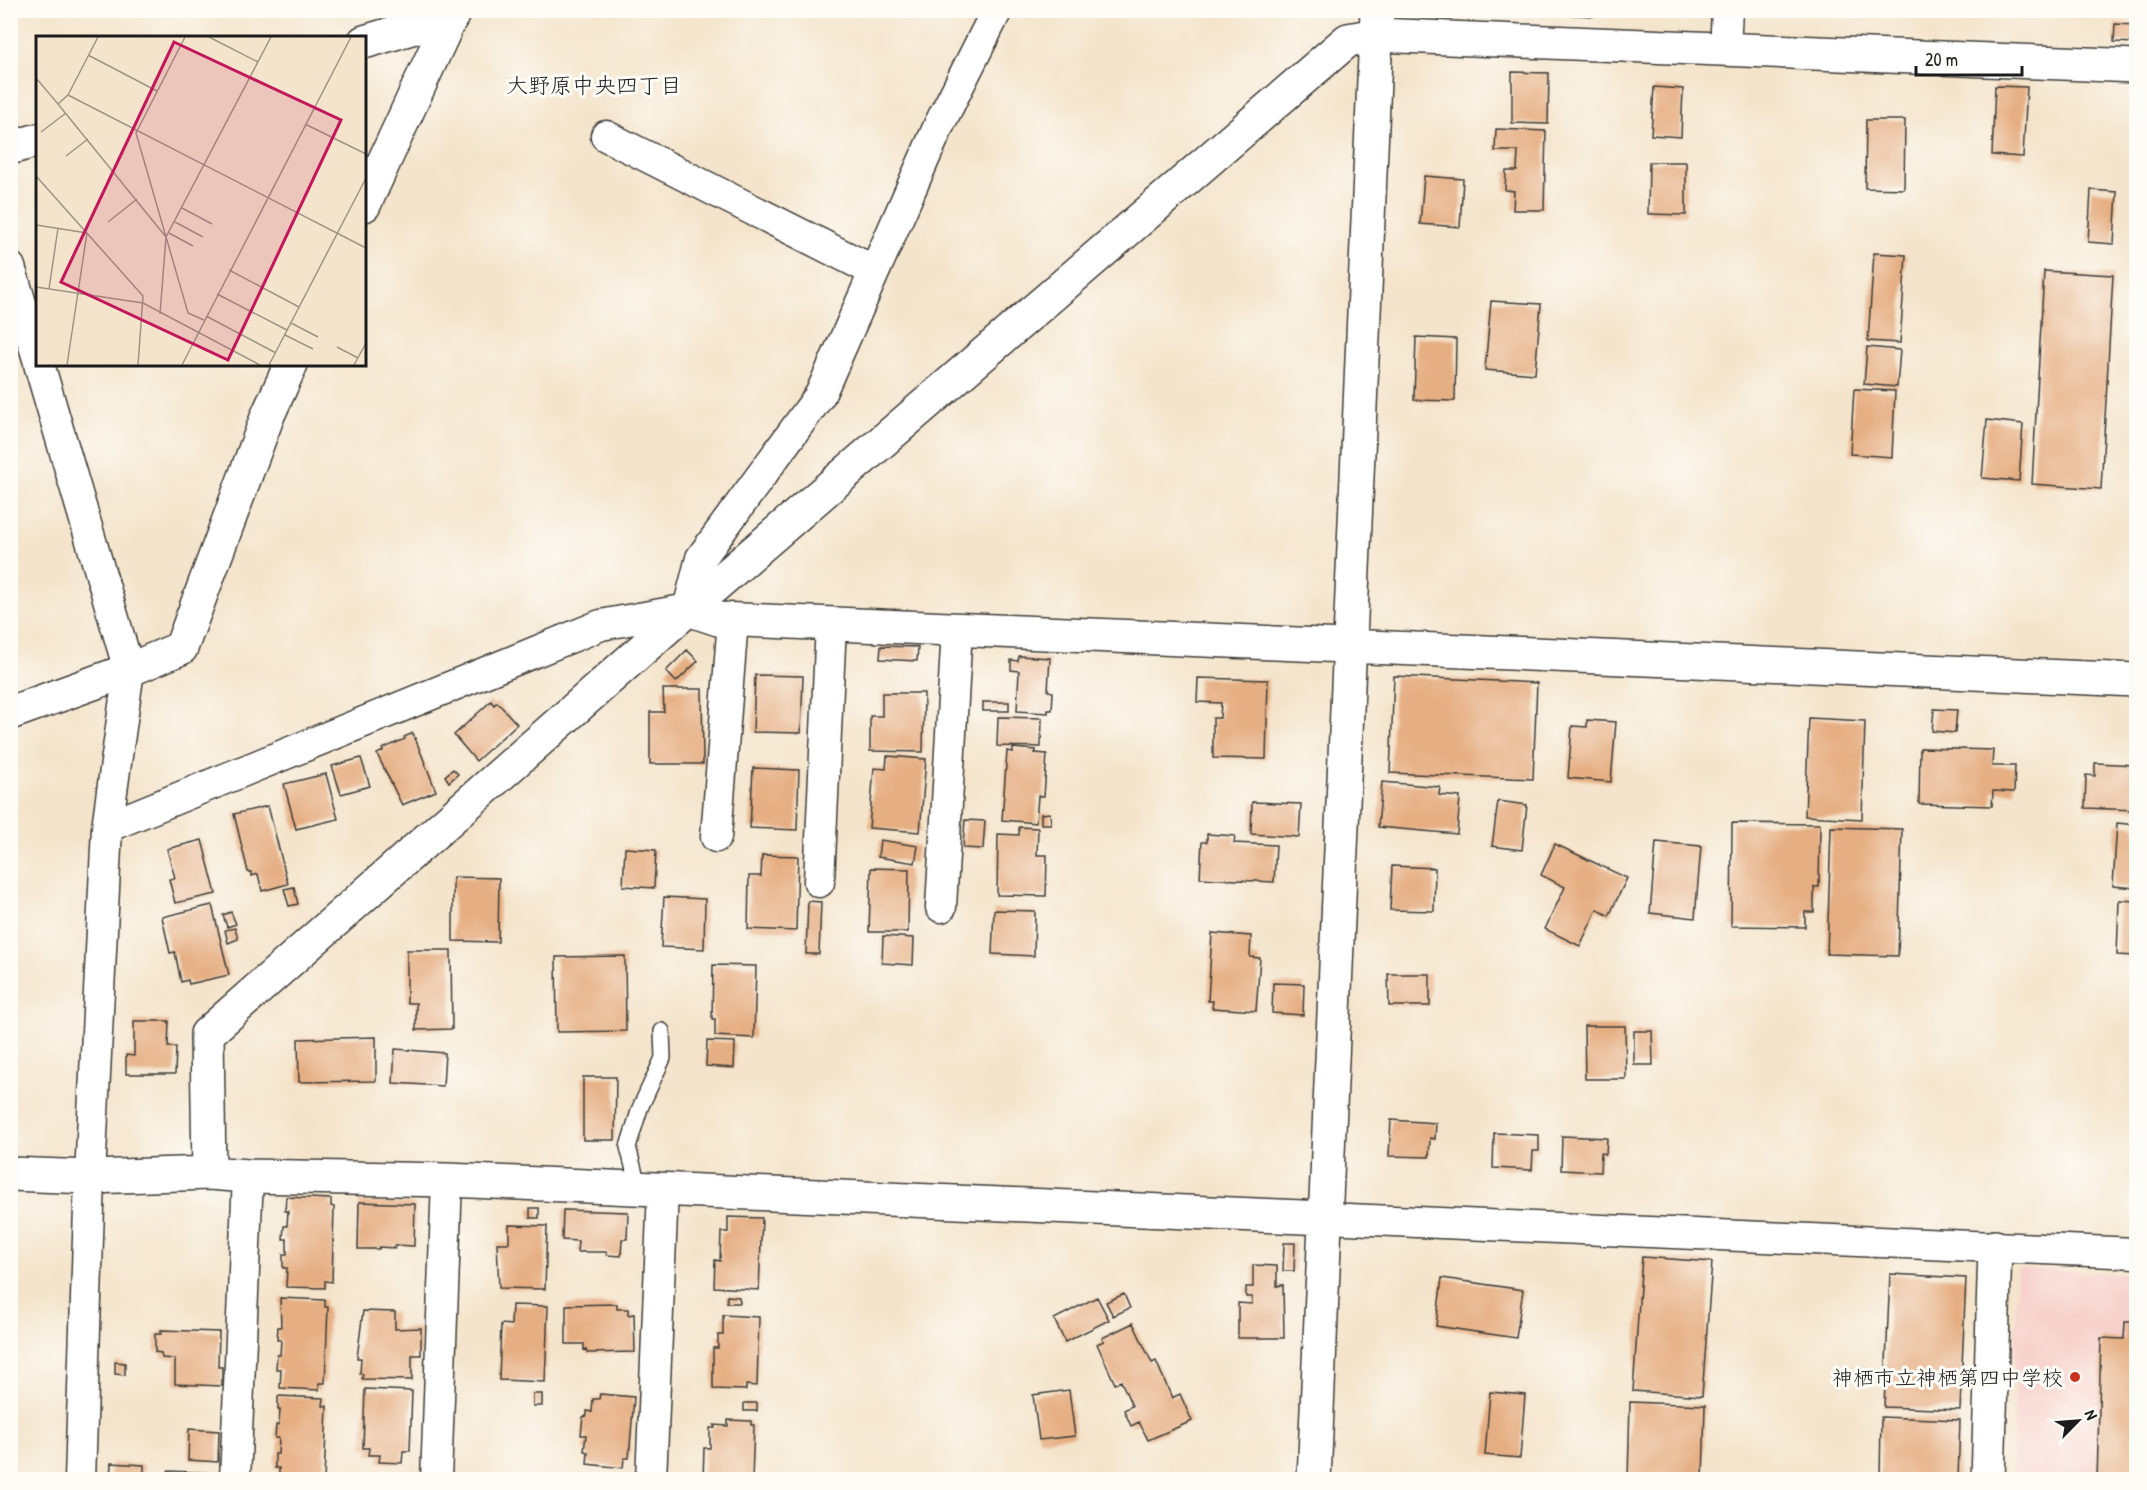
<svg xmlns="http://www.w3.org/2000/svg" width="2147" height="1490" font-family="'Patrick Hand','Klee One',sans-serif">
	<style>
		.built { fill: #f7d0ca }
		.building { fill: #e6af83 }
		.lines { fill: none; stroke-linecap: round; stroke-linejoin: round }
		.service-casing { stroke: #3c3a36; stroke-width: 18 }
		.minor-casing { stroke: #3c3a36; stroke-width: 33 }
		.tertiary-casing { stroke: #3c3a36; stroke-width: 36 }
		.service { stroke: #fff; stroke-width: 15 }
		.minor { stroke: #fff; stroke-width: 30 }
		.tertiary { stroke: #fff; stroke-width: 33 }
		.poi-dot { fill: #c8321e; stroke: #fdfcf7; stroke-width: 2 }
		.labels { text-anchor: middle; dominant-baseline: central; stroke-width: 6; stroke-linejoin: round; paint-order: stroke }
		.poi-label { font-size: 21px; fill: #1c1c1c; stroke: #fdfcf7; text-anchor: end }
		.neighbourhood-label { font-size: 22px; fill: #1c1c1c; stroke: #fdfcf7 }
		.inset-road { fill: none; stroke: #9e9485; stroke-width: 1.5 }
		.view { fill: #c2185b; fill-opacity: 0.15; stroke: #c2185b; stroke-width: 3 }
		.inset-edge { fill: none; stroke: #1c1c1c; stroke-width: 3 }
	</style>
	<rect width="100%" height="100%" fill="#fdfcf7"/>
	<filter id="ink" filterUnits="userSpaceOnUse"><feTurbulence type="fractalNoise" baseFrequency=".0167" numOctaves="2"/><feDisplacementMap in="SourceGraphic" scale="12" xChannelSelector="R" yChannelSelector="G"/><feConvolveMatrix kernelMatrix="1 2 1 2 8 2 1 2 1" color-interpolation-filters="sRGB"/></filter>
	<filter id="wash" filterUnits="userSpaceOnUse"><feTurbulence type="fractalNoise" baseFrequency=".008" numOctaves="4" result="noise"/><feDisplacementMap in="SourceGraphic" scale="24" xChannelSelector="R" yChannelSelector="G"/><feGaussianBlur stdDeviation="1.35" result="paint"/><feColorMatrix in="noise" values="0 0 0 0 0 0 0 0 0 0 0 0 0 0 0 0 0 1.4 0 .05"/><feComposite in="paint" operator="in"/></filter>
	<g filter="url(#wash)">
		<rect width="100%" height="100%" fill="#f4e4cb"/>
		<path class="built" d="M2017,1268L2136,1274V1479L2012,1480Z"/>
		<g id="blocks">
			<path class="building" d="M1408,10H1421L1420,17L1408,16Z
				M1561,10H1594V16L1561,14Z
				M2115,24L2136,25V43L2114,42Z
				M1512,72L1549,73L1548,124L1512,123Z
				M1995,86L2027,87L2023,157L1992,155Z
				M1654,87L1683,89L1681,137L1651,135Z
				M1866,120H1905L1904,189L1865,188Z
				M1496,129L1546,131L1544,210H1513L1514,191L1505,190L1506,171H1517L1518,151H1495Z
				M1649,162H1686V215L1648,214Z
				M1424,176L1463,179L1460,227L1420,224Z
				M2091,190L2117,192L2114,244L2088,242Z
				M1874,253L1906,255L1900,343L1868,341Z
				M2044,271L2113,275L2101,489L2032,484Z
				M1491,301L1541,304L1535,374L1485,370Z
				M1416,337L1456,339L1455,401L1414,400Z
				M1867,347L1900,350L1897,387L1864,384Z
				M1854,389L1895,391L1892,457L1850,454Z
				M1987,420L2023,424L2019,481L1982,478Z
				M881,646L918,647L917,661L880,659Z
				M687,650L698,661L676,682L666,671Z
				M1019,656L1050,658L1048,691L1053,692L1052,710H1048V713L1017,711L1019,671L1011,670V660L1018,661Z
				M755,675L803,676L801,733L753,732Z
				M1394,676L1537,683L1533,779L1390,773Z
				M1198,678L1268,680L1266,759L1213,758V718H1220L1221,703L1197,702Z
				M663,689H702L703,764H650V712H664Z
				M882,693H924L923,752L870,751V716H882Z
				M491,701L494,705L497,702L517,724L476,761L454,735Z
				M983,702H1009V711H983Z
				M1934,709L1957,710L1955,733L1932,731Z
				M998,717L1042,718L1041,747L997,746Z
				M1809,718L1865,721L1862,819L1805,816Z
				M1587,720L1616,722L1611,782L1568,778L1572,726L1587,727Z
				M413,733L436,791L402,805L377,754L383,751L382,749L405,739L404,737Z
				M1013,748L1036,750L1035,753L1047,754L1044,796H1038L1036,823L1002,820L1007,751L1013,752Z
				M1920,748L1993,750L1992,766H2015L2014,792L1993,791L1992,806L1919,804Z
				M887,756L926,759L920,832L869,828L874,768L886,769Z
				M361,758L370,786L341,794L332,766Z
				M2095,763L2136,765V810L2085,808L2086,775L2095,776Z
				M753,768L799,770L797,830L750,828Z
				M453,769L458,774L449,782L445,776Z
				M326,774L338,819L296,829L284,784Z
				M1382,782L1440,787L1439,795L1460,797L1457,834L1378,827Z
				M1498,801L1527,805L1522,850L1492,846Z
				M1252,802L1301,804L1299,837L1251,834Z
				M268,806L288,884L262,891L258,874L252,876L251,872H248L234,814Z
				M1050,813L1051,824H1041V814Z
				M965,820L985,821L983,849L963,848Z
				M1732,823L1820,824L1819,887H1814V912H1805V927L1731,926Z
				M2117,823L2136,825V888L2113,886Z
				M1019,827L1038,828L1037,855H1047L1046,896L997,895L998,834L1019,835Z
				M1831,827L1902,829L1898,956L1827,954Z
				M1207,834L1235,836L1234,843L1276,845L1274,882L1200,878L1202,842H1207Z
				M202,840L216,894L175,903L169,879L175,878L167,849Z
				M880,840L918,846L915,863L878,857Z
				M1656,842L1701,846L1695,918L1650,913Z
				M1555,844L1627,878L1609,916L1597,909L1580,946L1545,929L1565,887L1541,875Z
				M625,848L656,850L654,888L623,886Z
				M762,855L798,856L796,931L748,929L749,876H761Z
				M1392,866L1435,868L1434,911L1390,910Z
				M871,868L909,869L908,932H869Z
				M453,877L499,878L498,942L453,941Z
				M294,887L298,904L289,906L284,889Z
				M664,897L705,899L704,949L661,947Z
				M2119,900L2136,901V956L2117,955Z
				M808,901L821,902L819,954H806Z
				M212,905L229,975L189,984L188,980L181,982L175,952L170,953L162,917Z
				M994,910L1035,911L1034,956L992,954Z
				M231,912L236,924L227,927L223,915Z
				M235,928L238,939L228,943L225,930Z
				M1212,933L1251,936L1250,957L1260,958L1256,1011L1212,1008L1213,1001H1208Z
				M883,936L914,938L913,965L882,963Z
				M407,950H451L452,1029L416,1030V1003H407Z
				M625,956L626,1031L557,1032L556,957Z
				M713,965L756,966L754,1038L715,1036V1019H712Z
				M1388,974H1430V1006H1389Z
				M1273,983L1304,984L1303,1015L1272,1013Z
				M134,1021H169L168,1047H176L175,1074H126V1055L134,1056Z
				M1584,1026H1625L1626,1079H1585Z
				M1634,1031H1652L1653,1065H1634Z
				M376,1037V1081L299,1082L298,1039Z
				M707,1041L735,1042L734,1068L706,1066Z
				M395,1049L445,1053L443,1086L393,1083Z
				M583,1077H616L615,1140H583Z
				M1391,1120L1436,1123L1435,1139L1430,1138L1429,1157L1389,1156Z
				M1494,1133L1539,1135V1151H1533L1532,1170L1493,1168Z
				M1562,1136L1607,1138L1606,1154L1601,1153L1600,1172L1561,1170Z
				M286,1197L331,1199V1206L334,1207L332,1282L325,1281V1288L286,1287L287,1268H283V1254H287V1239H283L284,1226H287L288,1211H285Z
				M359,1202L415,1204L414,1246L395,1245V1248L379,1247V1249H358Z
				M530,1208H539V1218H530Z
				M563,1210L628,1212L627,1239H622L621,1256L607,1255L606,1252H577L578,1241L562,1240Z
				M728,1217L762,1218L759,1290L714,1287L715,1260L720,1261L721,1232H728Z
				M509,1225L547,1226L545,1289L499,1288L497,1243H509Z
				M1284,1243H1295L1294,1271H1283Z
				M1642,1257L1712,1262L1702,1396L1633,1391Z
				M1253,1265L1277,1266V1286L1283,1285L1284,1338H1238V1303L1252,1304V1297H1246V1287H1253Z
				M1890,1274L1966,1278L1960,1410L1884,1407Z
				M1442,1278L1523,1290L1516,1338L1436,1326Z
				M1124,1294L1130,1308L1113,1316L1106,1302Z
				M727,1296L739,1297L740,1303H727Z
				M1097,1297L1109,1320L1065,1342L1054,1319Z
				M280,1298L325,1300V1307H328L325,1383H319V1390L280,1388L281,1369H276L277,1355H280L281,1340H277L278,1327H281Z
				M617,1304V1309H628V1315L634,1314L635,1352L587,1353L586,1349L584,1350V1344H566V1305Z
				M512,1305L548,1306L545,1382L499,1380L501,1324L511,1325Z
				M363,1311L395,1312V1329L421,1328V1355H412V1380L362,1379L363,1374H360L361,1358H357Z
				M723,1315L759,1317L757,1386L746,1385V1390L713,1389V1348H718V1335H723Z
				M2125,1322H2136V1480H2097L2101,1338L2124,1339Z
				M1133,1323L1152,1363L1156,1361L1172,1398L1180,1394L1192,1421L1148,1440L1139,1422L1131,1426L1124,1410L1132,1406L1121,1381L1115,1384L1097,1344L1104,1341L1102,1338Z
				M161,1330L219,1332L218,1367H222V1386L175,1384V1359L162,1358L161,1353L155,1352V1334H161Z
				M115,1362L125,1363V1375L115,1374Z
				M365,1389L412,1391L410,1451H403L402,1463L379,1462L380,1455H368L369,1448H363Z
				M1069,1390L1075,1436L1039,1440L1033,1395Z
				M1490,1392L1525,1395L1520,1458L1485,1455Z
				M533,1394H542V1406H533Z
				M600,1394L634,1397L629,1458H624L623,1468L587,1464L588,1452L584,1451L586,1435H581L583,1417L587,1416V1411L592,1412L593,1399H599Z
				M278,1396L324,1398L323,1406H327L324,1480H279V1468H275V1454H278L279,1438H275L276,1425H279L280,1410H278Z
				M1630,1402L1705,1405L1703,1480H1628Z
				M744,1403H757V1411H744Z
				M1881,1417L1960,1420L1958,1480H1880Z
				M728,1420L751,1421V1425H754L752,1480H703L704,1448H710V1428H715L714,1425L728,1426Z
				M189,1429L219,1431L218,1462L188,1460Z
				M111,1463L144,1465V1480H110Z
				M168,1471L218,1473V1480H168Z"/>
		</g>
	</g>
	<g filter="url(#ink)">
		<use href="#blocks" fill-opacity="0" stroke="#3c3a36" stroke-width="1.5"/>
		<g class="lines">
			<defs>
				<path id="service" d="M639,1189L628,1147L640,1108L663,1058L662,1031"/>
				<path id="minor" d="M1725,49L1727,10
					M606,136L874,271
					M10,267L38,359
					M39,364L129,670L107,827L90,1177L80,1480
					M107,827L601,625L688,609L701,558L820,395L940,123L997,10
					M716,837L733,620
					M819,882L831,624
					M941,907L957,629
					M1325,1218L2136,1253
					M235,1480L248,1176
					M436,1480L447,1180
					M651,1480L663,1190"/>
				<path id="tertiary" d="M364,42L452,16L451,10
					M10,148L38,140
					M364,205L454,10
					M688,609L718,619L2136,680
					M10,713L129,670L181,648L268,415L291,364
					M209,1173L207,1034L688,609L1348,40L1376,35L2136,66
					M10,1174L90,1177L209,1173L248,1176L447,1180L1325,1218
					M1314,1480L1377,10
					M1988,1480L1995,1247"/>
			</defs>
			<use href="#service" class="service-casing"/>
			<use href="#minor" class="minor-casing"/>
			<use href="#tertiary" class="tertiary-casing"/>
			<use href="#service" class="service"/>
			<use href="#minor" class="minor"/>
			<use href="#tertiary" class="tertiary"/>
		</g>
	</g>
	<circle class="poi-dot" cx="2075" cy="1377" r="6"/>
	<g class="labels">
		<g class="poi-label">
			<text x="2063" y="1377">神栖市立神栖第四中学校</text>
		</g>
		<g class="neighbourhood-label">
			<text x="594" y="85">大野原中央四丁目</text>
		</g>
	</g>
	<g transform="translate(36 36)">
		<rect width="330" height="330" fill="#f4e4cb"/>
		<path class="inset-road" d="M149,1L100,97L152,277L168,284M173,1L222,26M52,19L121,55M0,42L22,68L32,59L330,212M32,59L62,1M22,68L130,201M269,88L330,118M5,96L30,77M30,120L52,103M0,140L107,260L102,329M146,172L176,188M72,186L101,163M139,186L167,201M0,189L51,197L31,329M133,197L157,210M193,234L263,271M0,251L107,267L224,329M13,253L22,192M181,258L251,294M124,278L130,201L235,1M170,280L240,317M255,287L282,301M249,299L277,313M301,311L322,322M146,329L315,1M233,329L330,142M318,329L330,307"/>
		<path class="view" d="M138,6L305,84L192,324L25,246Z"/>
		<rect width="330" height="330" class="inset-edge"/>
	</g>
	<rect width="2147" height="1490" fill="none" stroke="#fdfcf7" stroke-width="36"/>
	<g transform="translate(2078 1421) rotate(65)" stroke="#fdfcf7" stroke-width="4.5" paint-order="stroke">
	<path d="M0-4.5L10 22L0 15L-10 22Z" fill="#1c1c1c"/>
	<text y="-9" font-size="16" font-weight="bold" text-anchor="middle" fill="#1c1c1c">N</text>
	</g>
	<path d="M1916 66v9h106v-9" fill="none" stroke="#1c1c1c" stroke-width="3"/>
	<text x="1925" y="66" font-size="18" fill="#1c1c1c" stroke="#fdfcf7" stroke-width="4.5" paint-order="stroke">20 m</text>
</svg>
